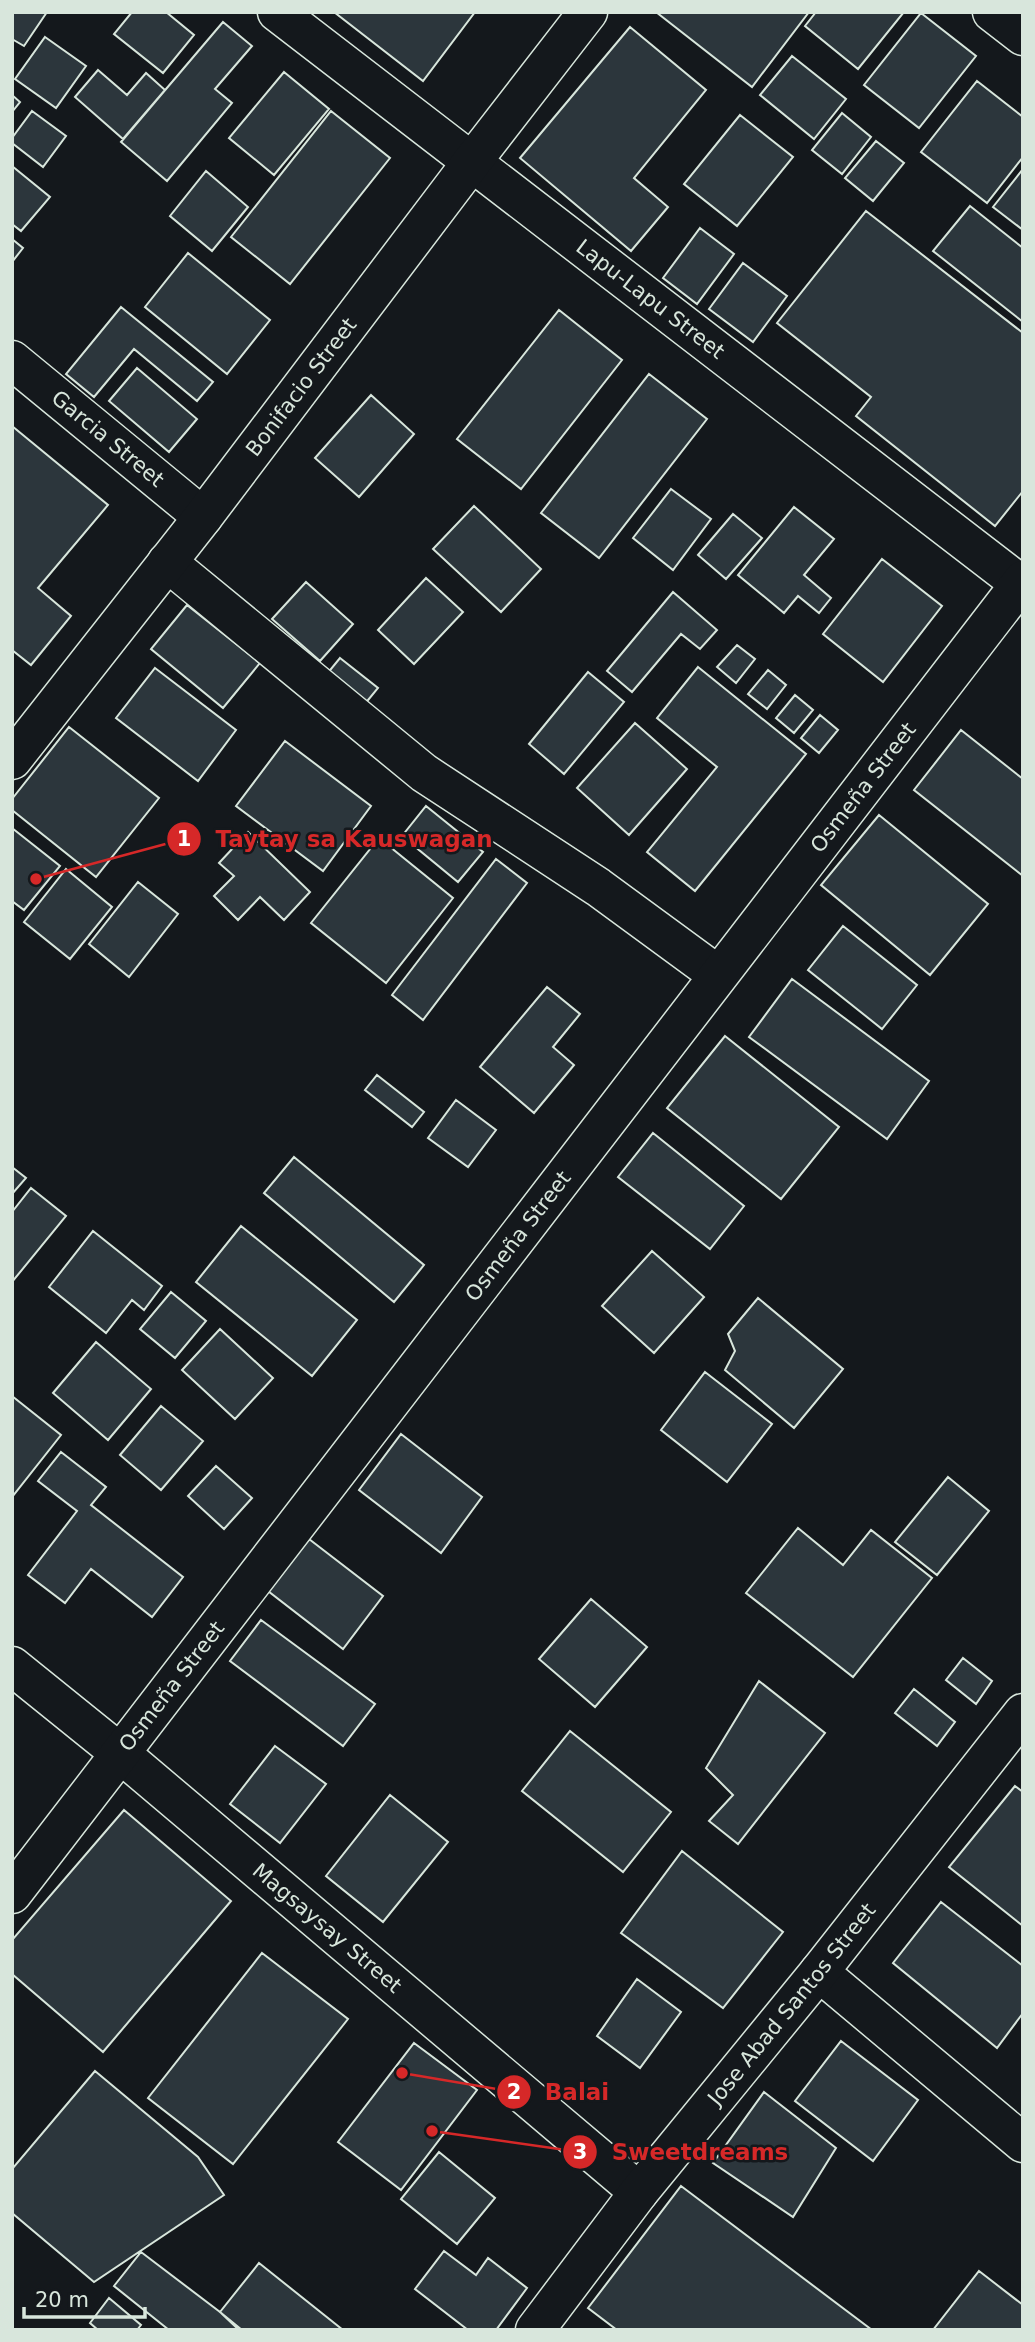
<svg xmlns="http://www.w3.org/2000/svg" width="1035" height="2342" font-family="'DejaVu Sans',sans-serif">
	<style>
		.building { fill: #2c363c; stroke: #d8e6dc; stroke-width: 2 }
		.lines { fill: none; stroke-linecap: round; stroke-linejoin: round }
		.minor-casing { stroke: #d8e6dc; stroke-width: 41 }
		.minor { stroke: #14181c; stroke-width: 38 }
		.labels { text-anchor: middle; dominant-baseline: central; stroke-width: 5; stroke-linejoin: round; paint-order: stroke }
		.street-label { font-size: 21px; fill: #d8e6dc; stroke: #14181c }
		.leader { fill: none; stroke: #d62828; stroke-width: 2.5 }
		.callout-dot { fill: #d62828; stroke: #14181c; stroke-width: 2.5 }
		.mark-label { font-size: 21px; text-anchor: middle; font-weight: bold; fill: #fff }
		.callout-label { font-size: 23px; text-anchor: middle; font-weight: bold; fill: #d62828; stroke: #14181c; stroke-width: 5; stroke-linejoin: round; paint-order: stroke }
	</style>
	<rect width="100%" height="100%" fill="#14181c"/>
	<path class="building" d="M12,12H47L24,46L12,39Z
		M132,12H166L194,35L163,73L114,34Z
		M334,12H475L423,81Z
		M656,12H809L752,87Z
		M816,12H904L858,69L805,26Z
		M921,13L976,56L919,128L864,85Z
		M223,22L252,46L215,89L232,103L167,181L121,142Z
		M630,27L706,90L634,178L668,207L631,251L520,158Z
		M45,37L86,66L56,108L15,79Z
		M792,56L846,99L814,139L760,95Z
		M98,70L127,95L146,73L165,90L123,139L75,97Z
		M284,72L329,109L274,175L229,138Z
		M977,81L1023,117V157L987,203L921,152Z
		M12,95L20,102L12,112Z
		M32,111L66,136L43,167L12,143V138Z
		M331,111L390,158L290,284L231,237Z
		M842,113L871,137L842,174L812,150Z
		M740,115L793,157L737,226L684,184Z
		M876,141L904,163L873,201L845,178Z
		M12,166L50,197L21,231L12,224Z
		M1023,169V230L993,207Z
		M206,171L248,207L212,251L170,216Z
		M970,206L1023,248V322L933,251Z
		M866,211L1023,333V491L995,526L856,416L871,397L777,323Z
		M700,228L734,254L697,304L663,278Z
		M12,239L23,248L12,262Z
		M188,253L270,320L227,374L145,307Z
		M743,263L787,296L753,342L709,309Z
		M121,307L213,382L197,401L134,349L94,397L66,374Z
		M559,310L622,360L521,489L457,439Z
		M137,368L197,419L169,452L109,401Z
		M649,374L707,419L599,558L541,513Z
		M371,395L414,434L359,497L315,458Z
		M12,426L108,505L38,588L71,616L31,665L12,650Z
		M671,489L711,519L673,570L633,538Z
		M474,506L541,569L501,612L433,549Z
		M794,507L834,539L804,575L831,598L819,613L798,596L784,613L738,575Z
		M733,514L762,538L726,579L698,555Z
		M882,559L942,606L883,682L823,634Z
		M426,578L463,612L414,664L378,630Z
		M306,582L353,624L320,661L272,619Z
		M673,592L717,630L700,649L681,634L632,692L607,671Z
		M187,605L260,663L223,708L151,649Z
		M737,645L755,659L736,683L717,667Z
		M340,658L378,688L364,705L326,675Z
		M698,667L806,754L695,891L647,852L717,767L657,718Z
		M155,668L236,730L198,781L116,718Z
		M768,670L786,685L767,709L748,694Z
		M588,672L624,702L564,774L529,744Z
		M795,695L813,710L794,733L776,718Z
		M820,715L838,730L819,753L801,738Z
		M635,723L687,769L629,835L577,788Z
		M69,727L159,798L96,877L12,810V799Z
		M961,730L1023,779V876L914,790Z
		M285,741L371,806L323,871L236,806Z
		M426,806L483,852L458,882L402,836Z
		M879,815L988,904L930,975L821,885Z
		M12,828L60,866L24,910L12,901Z
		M248,832L310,892L284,920L260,897L238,920L214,896L234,876L219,863Z
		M379,838L453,898L386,983L311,923Z
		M496,859L527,883L423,1020L392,995Z
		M66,869L112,907L70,959L24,922Z
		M138,882L178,914L129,977L89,944Z
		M843,926L917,985L882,1029L808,970Z
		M792,979L929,1081L887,1139L749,1037Z
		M547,987L580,1014L553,1047L574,1065L534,1113L480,1067Z
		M725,1036L839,1127L781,1199L667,1108Z
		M377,1075L424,1112L412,1127L365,1090Z
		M456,1100L496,1130L468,1167L428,1138Z
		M653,1133L744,1206L710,1249L618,1177Z
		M294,1157L424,1265L394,1302L264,1193Z
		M12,1167L26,1178L12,1194Z
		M31,1188L66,1216L12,1282V1212Z
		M241,1226L357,1320L312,1376L196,1282Z
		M93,1231L162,1286L144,1310L132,1300L106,1333L49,1287Z
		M652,1251L704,1297L654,1353L602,1306Z
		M171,1292L206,1321L175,1358L140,1329Z
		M758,1298L843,1369L794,1428L725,1370L735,1351L728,1334Z
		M220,1329L273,1378L235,1419L182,1370Z
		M96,1342L151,1389L108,1440L53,1393Z
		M705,1372L772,1424L727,1482L661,1430Z
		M12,1396L61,1435L12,1497Z
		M161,1406L203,1441L161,1490L120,1455Z
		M401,1434L482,1497L441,1553L359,1490Z
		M61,1452L106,1487L91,1505L183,1577L152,1617L91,1569L65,1603L28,1575L77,1511L38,1481Z
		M216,1466L252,1498L224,1529L188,1496Z
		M948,1477L989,1511L937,1575L895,1542Z
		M798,1528L843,1565L871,1530L932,1578L853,1677L746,1593Z
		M309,1539L383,1596L343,1649L268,1591Z
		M591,1599L647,1647L595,1707L539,1659Z
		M261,1620L375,1704L343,1746L230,1661Z
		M963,1658L992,1681L976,1704L946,1680Z
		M759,1681L825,1733L738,1844L709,1821L733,1795L706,1768Z
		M914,1689L955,1722L937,1746L895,1713Z
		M570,1731L671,1812L623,1872L522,1791Z
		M275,1746L326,1784L280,1843L230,1804Z
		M1015,1786L1023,1792V1926L949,1867Z
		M390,1795L448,1842L383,1922L326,1876Z
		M124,1810L231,1901L103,2052L12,1974V1940Z
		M682,1851L783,1932L723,2008L621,1933Z
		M941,1902L1023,1966V2013L997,2048L893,1963Z
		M262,1953L348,2019L233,2164L148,2098Z
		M637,1979L681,2012L640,2068L597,2036Z
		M841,2041L918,2100L873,2161L795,2101Z
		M414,2043L477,2090L401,2190L338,2142Z
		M95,2071L198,2157L224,2195L94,2282L12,2213V2169Z
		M764,2092L836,2148L793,2217L713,2163Z
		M439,2152L495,2198L457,2244L401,2199Z
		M681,2186L872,2330H617L588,2308Z
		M444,2251L476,2275L488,2258L527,2288L496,2330H468L415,2289Z
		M141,2252L220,2312L239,2330H169L114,2286Z
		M259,2263L343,2330H242L220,2312Z
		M979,2271L1023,2305V2330H933Z
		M109,2298L141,2325L137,2330H98L90,2323Z"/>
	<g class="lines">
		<defs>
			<g id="minor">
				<path id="s1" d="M277,12L1023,586"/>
				<path d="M992,12L1023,36"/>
				<path id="s2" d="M12,360L203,517"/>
				<path d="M167,562L424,773L598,887L718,975"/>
				<path id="s3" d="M12,760L203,517L471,163L588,12"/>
				<path id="s4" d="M12,1666L121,1754L639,2192"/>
				<path id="s5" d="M12,1894L1023,580"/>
				<path d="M819,1972L1023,2143"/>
				<path id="s6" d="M535,2330L639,2192L819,1972L1023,1713"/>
			</g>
		</defs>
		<use href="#minor" class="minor-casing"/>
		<use href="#minor" class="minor"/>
	</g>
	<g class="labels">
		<g class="street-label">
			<text stroke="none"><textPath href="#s1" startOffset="471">Lapu-Lapu Street</textPath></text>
			<text stroke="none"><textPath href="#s3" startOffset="472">Bonifacio Street</textPath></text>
			<text stroke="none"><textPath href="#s2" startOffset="124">Garcia Street</textPath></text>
			<text stroke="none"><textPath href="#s5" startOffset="1396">Osmeña Street</textPath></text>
			<text stroke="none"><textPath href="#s5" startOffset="830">Osmeña Street</textPath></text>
			<text stroke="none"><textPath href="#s5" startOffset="262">Osmeña Street</textPath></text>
			<text stroke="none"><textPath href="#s4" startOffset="410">Magsaysay Street</textPath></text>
			<text stroke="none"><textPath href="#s6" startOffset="415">Jose Abad Santos Street</textPath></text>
		</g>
	</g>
	<path class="leader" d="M36 879L184 839M402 2073L514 2092M432 2131L580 2152"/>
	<g class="callout-dot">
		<circle cx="36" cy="879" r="7"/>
		<circle cx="402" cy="2073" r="7"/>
		<circle cx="432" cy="2131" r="7"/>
		<circle cx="184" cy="839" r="18"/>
		<circle cx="514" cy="2092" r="18"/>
		<circle cx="580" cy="2152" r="18"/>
	</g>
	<g class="mark-label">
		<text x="184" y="846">1</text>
		<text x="514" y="2099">2</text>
		<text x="580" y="2159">3</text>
	</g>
	<g class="callout-label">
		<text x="354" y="847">Taytay sa Kauswagan</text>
		<text x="577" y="2100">Balai</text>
		<text x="700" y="2160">Sweetdreams</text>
	</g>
	<rect width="1035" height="2342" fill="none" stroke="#d8e6dc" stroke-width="28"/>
	<path d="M24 2307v10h121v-10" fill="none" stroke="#d8e6dc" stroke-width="3.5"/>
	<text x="35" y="2307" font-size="21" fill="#d8e6dc" stroke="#14181c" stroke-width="5" paint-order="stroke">20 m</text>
</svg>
